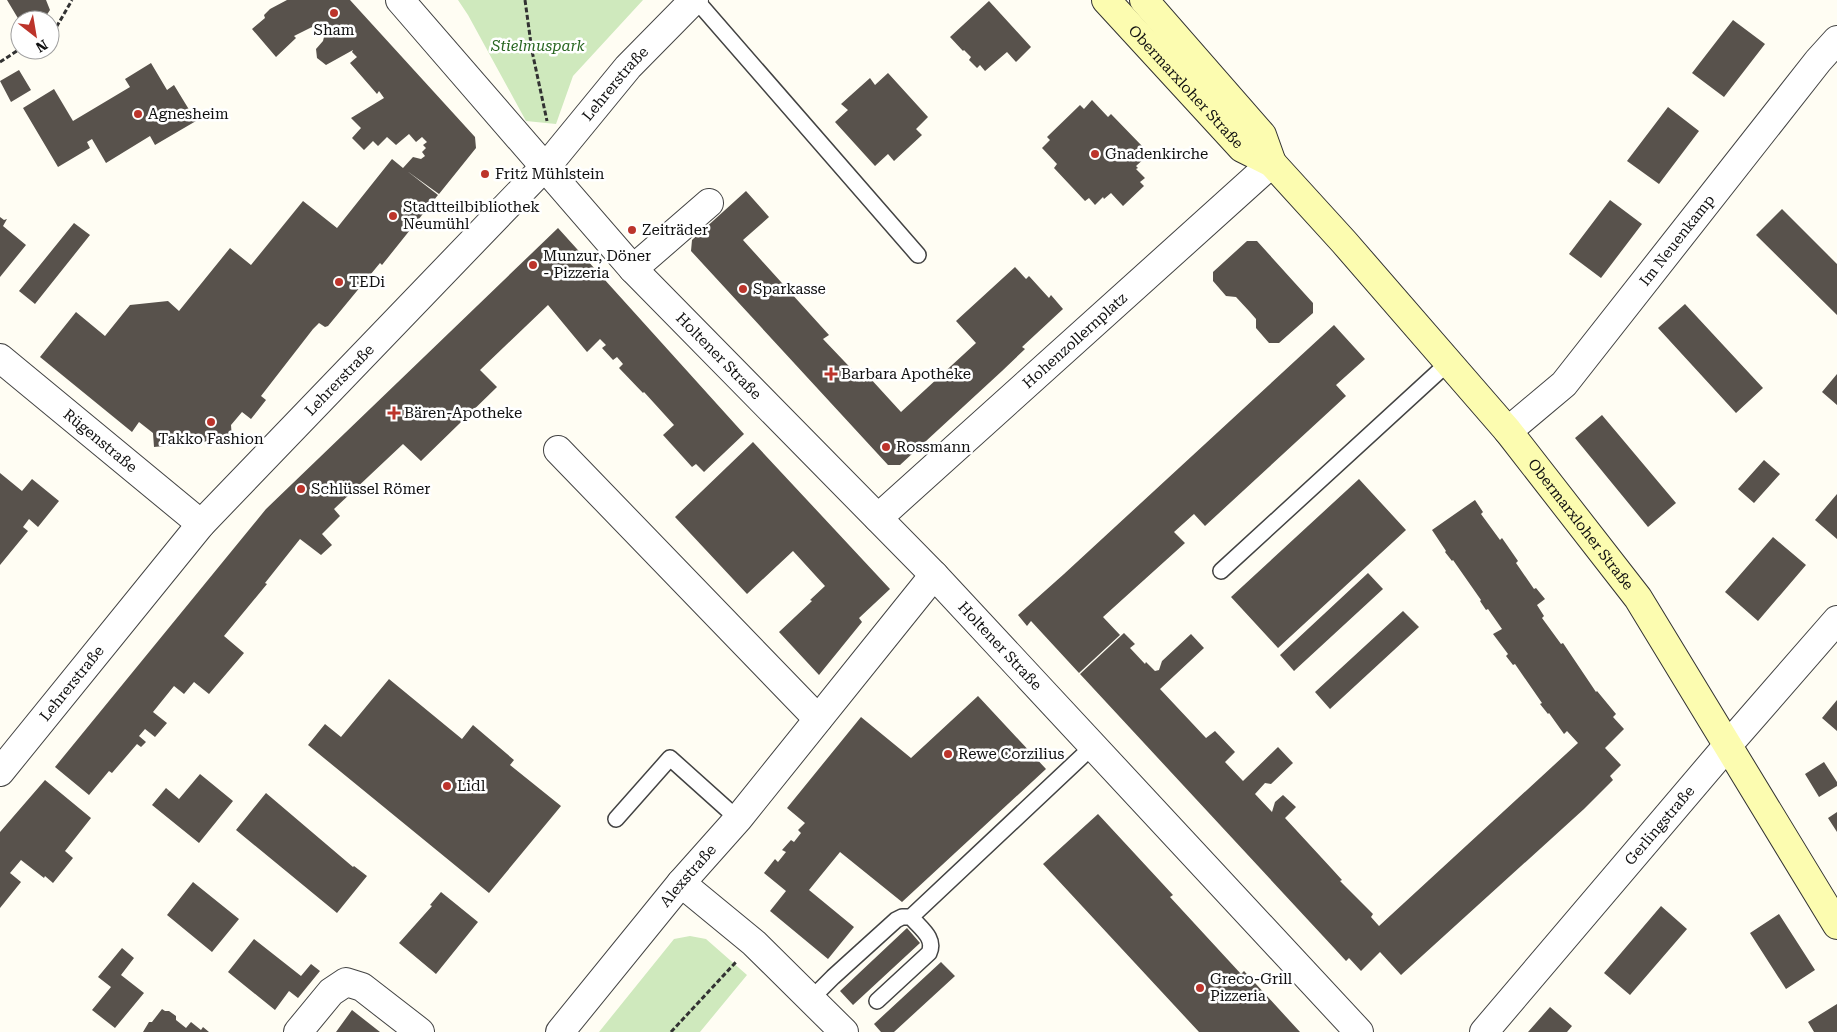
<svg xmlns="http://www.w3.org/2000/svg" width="1837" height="1032" font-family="'Roboto Serif',serif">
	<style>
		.green { fill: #cfe9bd }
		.building { fill: #58524c }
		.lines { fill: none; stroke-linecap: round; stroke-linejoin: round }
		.lane-casing { stroke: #434343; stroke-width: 18 }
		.street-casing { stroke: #434343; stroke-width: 30 }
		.secondary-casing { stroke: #323232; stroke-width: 30 }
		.path { stroke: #323232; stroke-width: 3; stroke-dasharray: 5 2.5; stroke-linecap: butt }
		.lane { stroke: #fff; stroke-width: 15 }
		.street { stroke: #fff; stroke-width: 28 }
		.secondary { stroke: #fcfcb0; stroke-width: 28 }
		.poi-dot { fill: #bc342b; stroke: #fff; stroke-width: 2 }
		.labels { text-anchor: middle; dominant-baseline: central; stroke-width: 5; stroke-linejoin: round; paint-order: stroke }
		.poi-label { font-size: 15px; fill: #101010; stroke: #fff; text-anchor: start }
		.park-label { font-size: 15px; font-style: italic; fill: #286621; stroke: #fff }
		.street-label { font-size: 15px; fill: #101010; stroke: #fff }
	</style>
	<rect width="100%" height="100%" fill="#fffdf3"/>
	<path class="green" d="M458,0H643L573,76L556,124L526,121L468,15Z
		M690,936L706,939L747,975L700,1032H599L674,939Z"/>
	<path class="building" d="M7,0H46L50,10L46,16L48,18L44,20H19Z
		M287,0H350L475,137L476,148L439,194L407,171L438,195L382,265L380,263L328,326L325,327L319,323L313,329L261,396L266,400L251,419L242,412L231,425L232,439L154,447L153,433L139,422L132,432L40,357L76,312L105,336L130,305L168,301L179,311L230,248L251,265L303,201L337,228L392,159L403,168L413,157L421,159L425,156L422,152L426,148L423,145L427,142L422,137L416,142L409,134L396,145L387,137L378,146L373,141L364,150L352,138L361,128L351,118L384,98L379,91L377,94L350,63L357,57L352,52L353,50L326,65L317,58L316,49L323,41L324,37L317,35L316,25L294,36L296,38L276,57L252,29L265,18L264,15L270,9Z
		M989,1L1031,47L1016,62L1007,52L985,71L980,65L977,68L969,60L971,57L964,50L963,51L950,37Z
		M1733,20L1765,44L1724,97L1692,73Z
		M151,63L167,90L174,85L196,121L155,145L150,136L106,163L92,139L87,142L90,148L58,167L23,108L54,89L73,121L130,87L125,79Z
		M19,70L31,90L11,102L0,81Z
		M888,73L928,117L916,129L922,135L894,161L888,154L875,166L835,122L848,110L841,104L870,78L875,85Z
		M1092,100L1108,117L1111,114L1143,147L1139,151L1146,157L1136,166L1138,168L1136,169L1145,178L1140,182L1144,186L1123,206L1111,193L1104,199L1103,197L1095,205L1089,198L1085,201L1054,168L1057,164L1042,148L1050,140L1047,137L1080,105L1084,109Z
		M1668,107L1699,131L1659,184L1627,161Z
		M746,191L769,217L743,240L829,335L823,339L864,382L869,377L901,412L976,343L956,321L1015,267L1026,279L1029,276L1049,298L1051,295L1063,309L1022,347L1025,349L1002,371L900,465H888L691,251L692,240Z
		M1610,200L1642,224L1601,278L1569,254Z
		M1782,209L1837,264V315L1756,235Z
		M0,217L4,220L7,219L3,226L26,245L0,277Z
		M74,223L90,235L35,304L19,291Z
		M558,228L744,434L704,472L696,464L692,467L663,435L674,425L644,392L643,393L619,368L623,364L617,357L613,360L602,348L606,345L600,339L587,352L548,305L480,370L497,387L421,461L403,444L334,509L340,516L322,534L332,545L321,555L300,539L265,583L267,584L224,636L244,653L209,694L194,682L184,694L174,686L153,712L167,723L155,737L145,729L139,736L146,742L141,747L137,744L112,773L109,771L89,795L55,767L266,509Z
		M1247,241H1257L1313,303V313L1279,343H1269L1256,328V319L1249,311L1236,297L1226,296L1213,281V272Z
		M1685,304L1763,388L1736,413L1658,328Z
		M1334,325L1365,359L1336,385L1346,396L1205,526L1194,514L1174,532L1185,543L1103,617L1120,635L1079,673L1031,621L1027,626L1018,615L1064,574L1080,592L1064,574Z
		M1837,374V405L1822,392Z
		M1602,415L1676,503L1648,527L1575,438Z
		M753,442L890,589L859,618L862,622L819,675L779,632L812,601L810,600L825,586L793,551L747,594L675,517Z
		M1764,460L1780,474L1754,503L1738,489Z
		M0,473L22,491L32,479L59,501L38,527L29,519L23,527L28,531L0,565Z
		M1359,479L1406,530L1278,648L1231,597Z
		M1837,494V539L1815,520Z
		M1475,500L1483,512L1481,514L1500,540L1502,538L1518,561L1516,563L1534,589L1536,588L1545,599L1537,605L1544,616L1542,618L1561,644L1563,643L1596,692L1597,691L1616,714L1613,717L1624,729L1605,748L1621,765L1610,776L1613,780L1584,809L1401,975L1380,952L1361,971L1349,958L1346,961L1335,949L1080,674L1124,633L1135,644L1130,648L1145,664L1146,662L1155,671L1159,670L1162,661L1191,634L1204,648L1160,689L1206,738L1215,731L1235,752L1225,762L1243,781L1278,747L1293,763L1271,784L1265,783L1255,794L1272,812L1275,802L1283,795L1296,807L1285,818L1332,869L1342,880L1340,881L1373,914L1371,917L1379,926L1578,743L1567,731L1564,734L1549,713L1548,714L1540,704L1542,703L1515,664L1513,665L1506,656L1508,654L1493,634L1502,629L1488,609L1486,610L1480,601L1481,600L1453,560L1452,561L1445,552L1446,551L1432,530Z
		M1773,537L1806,565L1758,621L1725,592Z
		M1368,573L1383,589L1294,671L1280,655Z
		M1403,611L1419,627L1330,709L1315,692Z
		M389,679L462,739L473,725L514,760L510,765L561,806L489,893L308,745L325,724L341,737Z
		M978,696L1046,769L902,902L840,852L809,890L854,927L828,959L770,911L786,891L764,873L775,859L778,862L786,852L782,850L791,840L794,842L801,833L798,830L805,823L787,808L861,717L911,758Z
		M1837,700V731L1822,718Z
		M1824,762L1837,782V786L1819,797L1805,774Z
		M200,774L233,801L199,843L152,805L166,788L179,799Z
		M45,780L91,818L65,851L73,858L53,883L45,876L44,878L21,860L10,873L21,882L0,908V832Z
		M266,793L353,867L354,866L367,876L337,913L236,830Z
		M1837,812V832L1828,818Z
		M1098,814L1173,895L1170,897L1241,974L1244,971L1300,1032H1199L1043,864Z
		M193,882L239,919L212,952L167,915Z
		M441,892L478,922L436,974L399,943L432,906L430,905Z
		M1661,906L1687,929L1630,995L1604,973Z
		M1779,914L1815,970L1786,989L1750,933Z
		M907,928L920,943L853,1005L840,991Z
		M254,939L301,976L311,964L320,971L298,998L289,991L275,1010L228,972Z
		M122,948L134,958L121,975L144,993L115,1028L92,1010L111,987L98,977Z
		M941,962L955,976L894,1032H881L874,1024Z
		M1837,1004V1032H1814L1808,1022Z
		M1550,1007L1572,1026L1567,1032H1528Z
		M162,1009L165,1011H169L176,1016V1020L186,1028L191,1022L201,1030L203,1027L209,1032H143L149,1022H152Z
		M352,1010L380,1032H336Z"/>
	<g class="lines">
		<defs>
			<path id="lane" d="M696,0L918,255
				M1221,571L1448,363
				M616,819L670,758L738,819
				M911,917L1093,746
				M811,999L833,977L896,920L902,917H911C920,928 936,938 929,953L877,1001"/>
			<g id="street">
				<path id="s1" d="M400,0L633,269L934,575L1359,1032"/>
				<path d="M633,269L709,203"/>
				<path id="s2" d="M0,358L201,524"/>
				<path id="s3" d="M1508,431L1564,384L1818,61L1837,40"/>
				<path d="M558,450L818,719"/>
				<path id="s4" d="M878,518L1272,163"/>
				<path id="s5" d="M0,772L201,524L555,156L628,67L694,0"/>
				<path d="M681,883L754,943L844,1032"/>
				<path d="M298,1032L331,992L346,982L362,987L420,1032"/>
				<path id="s6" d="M560,1032L681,883L738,819L934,575"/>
				<path id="s7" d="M1484,1032L1728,745L1837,620"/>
			</g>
			<g id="secondary">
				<path id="s8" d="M1106,0L1242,148L1272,163L1344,242L1508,431L1638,598L1837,925"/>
				<path d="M1144,0L1262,135L1272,163"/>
			</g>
		</defs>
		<use href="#lane" class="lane-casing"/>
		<use href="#street" class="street-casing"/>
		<use href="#secondary" class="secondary-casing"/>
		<path class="path" d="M525,0L532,51L547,121
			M50,31L57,26L72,0
			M0,62L20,49
			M671,1032L736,962"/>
		<use href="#lane" class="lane"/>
		<use href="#street" class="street"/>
		<use href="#secondary" class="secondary"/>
	</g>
	<g class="poi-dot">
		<circle cx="334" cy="13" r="5"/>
		<circle cx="138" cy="114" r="5"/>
		<circle cx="1095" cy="154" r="5"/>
		<circle cx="485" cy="174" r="5"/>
		<circle cx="393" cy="216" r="5"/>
		<circle cx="632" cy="230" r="5"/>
		<circle cx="533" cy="265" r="5"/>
		<circle cx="339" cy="282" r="5"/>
		<circle cx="743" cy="289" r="5"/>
		<path d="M828.5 366.5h5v5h5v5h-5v5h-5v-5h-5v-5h5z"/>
		<path d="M391.5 405.5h5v5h5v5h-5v5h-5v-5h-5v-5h5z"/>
		<circle cx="211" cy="422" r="5"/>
		<circle cx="886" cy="447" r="5"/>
		<circle cx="301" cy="489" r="5"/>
		<circle cx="948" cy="754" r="5"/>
		<circle cx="447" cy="786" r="5"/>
		<circle cx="1200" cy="988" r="5"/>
	</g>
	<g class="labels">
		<g class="poi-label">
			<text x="334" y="30" text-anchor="middle">Sham</text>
			<text x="148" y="114">Agnesheim</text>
			<text x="1105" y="154">Gnadenkirche</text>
			<text x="495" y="174">Fritz Mühlstein</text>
			<text x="403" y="207">Stadtteilbibliothek<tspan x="403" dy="17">Neumühl</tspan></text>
			<text x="642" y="230">Zeiträder</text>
			<text x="543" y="256">Munzur, Döner<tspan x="543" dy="17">- Pizzeria</tspan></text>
			<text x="349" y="282">TEDi</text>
			<text x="753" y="289">Sparkasse</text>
			<text x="841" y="374">Barbara Apotheke</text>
			<text x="404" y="413">Bären-Apotheke</text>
			<text x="211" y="439" text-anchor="middle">Takko Fashion</text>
			<text x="896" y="447">Rossmann</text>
			<text x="311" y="489">Schlüssel Römer</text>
			<text x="958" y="754">Rewe Corzilius</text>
			<text x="457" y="786">Lidl</text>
			<text x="1210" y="979">Greco-Grill<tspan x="1210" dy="17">Pizzeria</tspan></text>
		</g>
		<g class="park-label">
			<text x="538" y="46">Stielmuspark</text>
		</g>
		<g class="street-label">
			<text stroke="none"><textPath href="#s5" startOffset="924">Lehrerstraße</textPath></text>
			<text stroke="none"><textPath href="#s8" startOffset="118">Obermarxloher Straße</textPath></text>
			<text stroke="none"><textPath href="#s3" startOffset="256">Im Neuenkamp</textPath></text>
			<text stroke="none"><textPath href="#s4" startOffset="265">Hohenzollernplatz</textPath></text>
			<text stroke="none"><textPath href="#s1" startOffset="478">Holtener Straße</textPath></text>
			<text stroke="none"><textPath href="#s5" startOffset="519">Lehrerstraße</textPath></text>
			<text stroke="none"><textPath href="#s2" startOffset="130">Rügenstraße</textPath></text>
			<text stroke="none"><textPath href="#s8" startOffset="710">Obermarxloher Straße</textPath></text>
			<text stroke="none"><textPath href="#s1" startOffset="882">Holtener Straße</textPath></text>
			<text stroke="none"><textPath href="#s5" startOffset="114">Lehrerstraße</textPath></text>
			<text stroke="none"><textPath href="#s7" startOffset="271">Gerlingstraße</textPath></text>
			<text stroke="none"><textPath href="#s6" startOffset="202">Alexstraße</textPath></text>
		</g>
	</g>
	<g transform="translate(35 35) rotate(149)"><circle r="24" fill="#ffffff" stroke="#9f9f9f"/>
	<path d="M0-4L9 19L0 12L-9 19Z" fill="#bc342b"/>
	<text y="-8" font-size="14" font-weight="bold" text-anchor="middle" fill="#101010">N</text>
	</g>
</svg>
